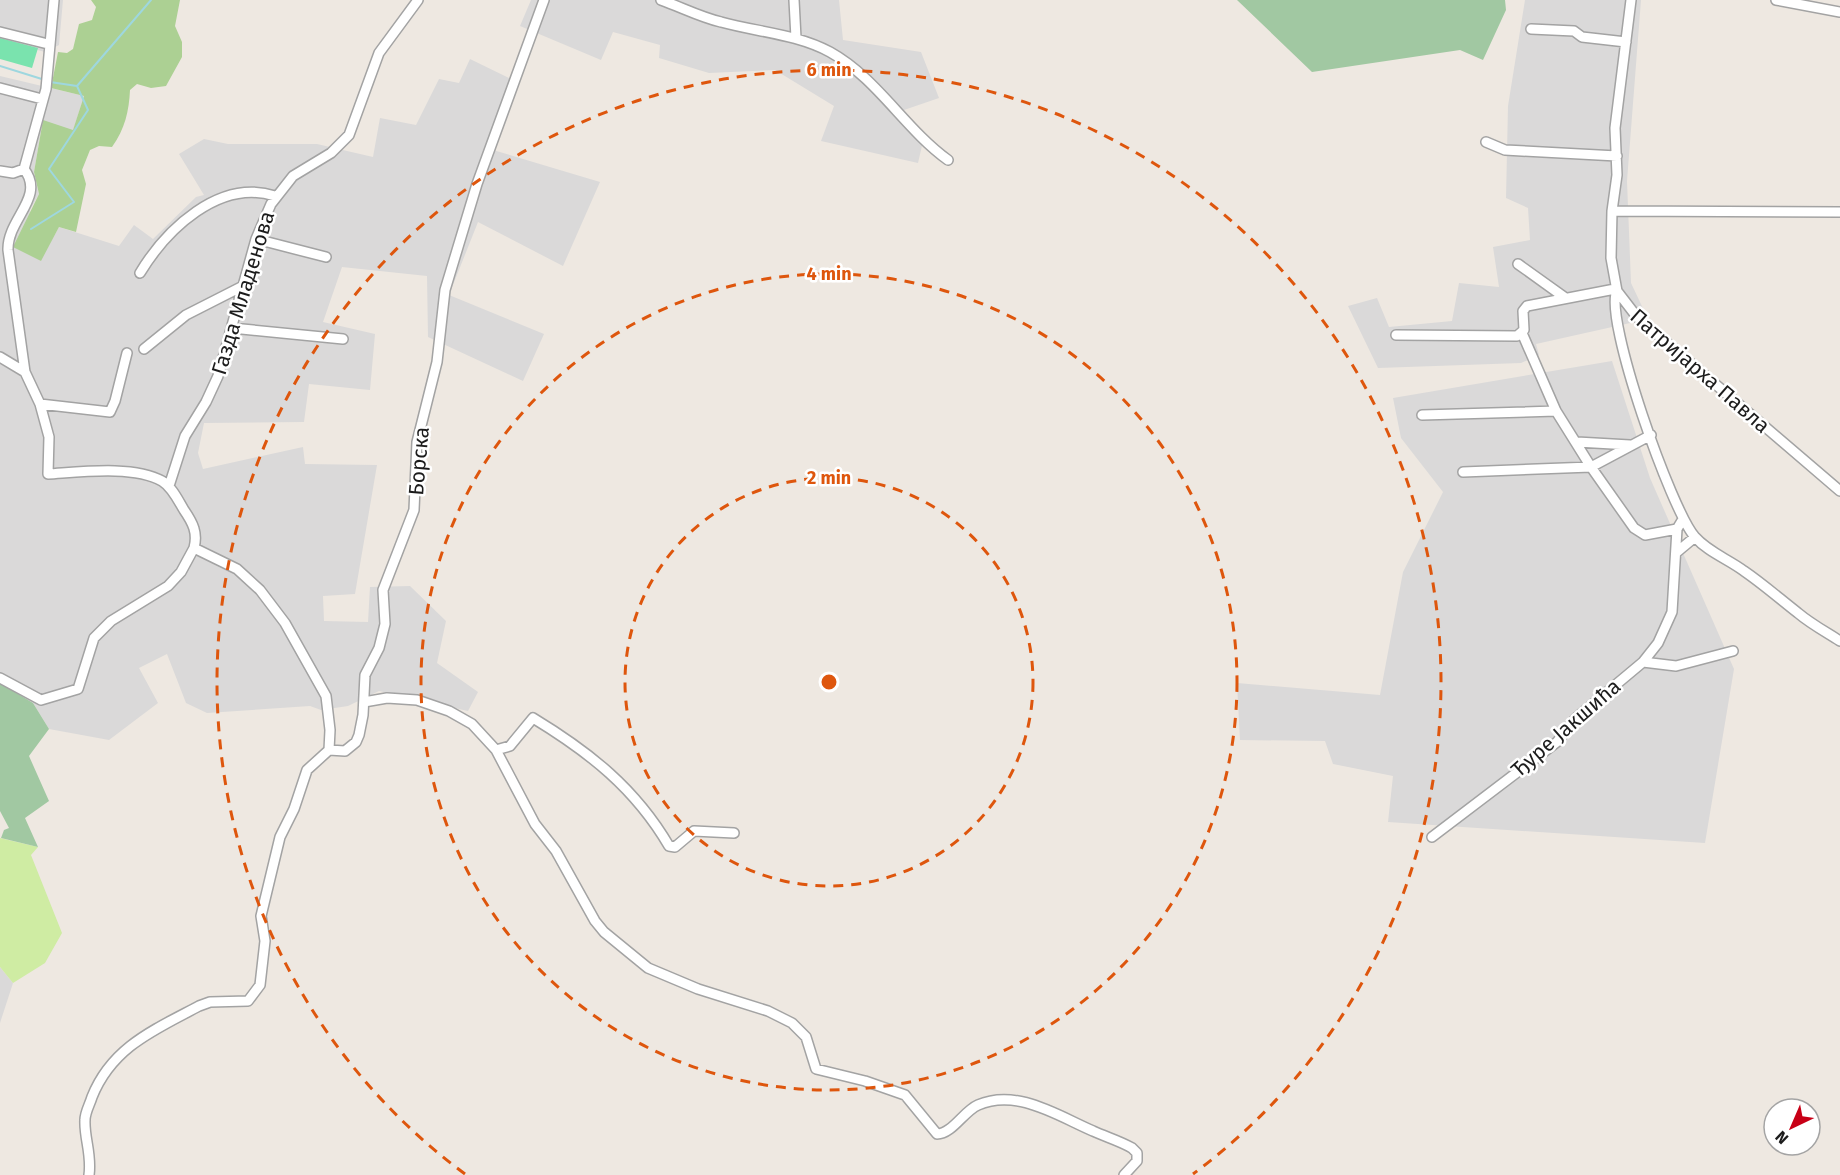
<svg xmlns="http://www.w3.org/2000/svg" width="1840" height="1175" font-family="'Fira Sans',sans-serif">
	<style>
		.residential { fill: #dad9d9 }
		.grass { fill: #cfeca3 }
		.forest { fill: #acd093 }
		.cemetery { fill: #a1c8a2 }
		.pitch { fill: #7ae3ae }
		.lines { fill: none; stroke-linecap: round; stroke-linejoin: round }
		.stream { stroke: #9ed7df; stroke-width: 2 }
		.minor-casing { stroke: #a3a3a3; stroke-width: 12 }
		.minor { stroke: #fff; stroke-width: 9 }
		.ring { fill: none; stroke: #de560d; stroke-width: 3; stroke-dasharray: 10 8 }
		.labels { text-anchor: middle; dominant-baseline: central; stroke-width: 5; stroke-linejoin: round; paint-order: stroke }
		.street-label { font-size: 21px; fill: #1c1c1c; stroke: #fff }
		.centre { fill: #de560d; stroke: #fff; stroke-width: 3 }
		.ring-label { font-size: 18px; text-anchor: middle; font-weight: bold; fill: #de560d; stroke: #fff; stroke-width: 5; stroke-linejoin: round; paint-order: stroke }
	</style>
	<rect width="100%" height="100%" fill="#eee8e1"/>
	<path class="residential" d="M0,0H63L59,45L45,52L0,40Z
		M531,0H839L843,40L921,52L939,98L904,110L924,137L918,163L821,141L834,106L775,70L709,73L659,58L660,45L613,32L601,60L520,26Z
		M1525,0H1641L1627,181L1631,283L1648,319L1536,344L1539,355L1521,363L1378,368L1348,306L1377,298L1389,327L1452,321L1459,283L1499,287L1493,247L1530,240L1528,208L1506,198L1508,106Z
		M470,59L517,82L493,150L600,182L563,266L478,222L449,295L544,334L523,381L428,337L427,276L342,267L323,322L375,334L370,390L309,384L304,422L204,423L198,453L203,469L303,447L305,464L377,465L355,594L323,596L324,621L368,622L370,587L410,586L446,621L437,663L478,692L468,711L379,691L348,706L321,710L310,706L207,713L186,703L167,654L139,668L158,703L109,740L49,729L33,703L0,683V76L84,96L73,131L43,121L34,172L39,194L30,210L40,261L59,227L119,246L134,225L153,239L196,197L204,195L179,154L204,139L228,144H317L373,157L380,118L416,125L439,79L459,83Z
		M1612,361L1650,478L1734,669L1705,843L1388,822L1393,776L1333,764L1325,741L1240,740L1237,683L1380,695L1403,572L1443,492L1401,438L1393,398Z
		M0,967L13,983L0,1023Z"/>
	<path class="grass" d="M0,838L38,847L31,855L62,933L45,963L13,983L0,967Z"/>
	<path class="forest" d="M91,0H180L175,26L182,42V57L166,86L151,88L137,84L130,90C129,111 125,129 112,147L99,146L90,150L82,170L86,184L76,232L59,227L41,261L13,247L39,194L34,172L43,120L73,130L84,96L51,88L58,52L67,53L73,49L79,24L92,20L96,7Z"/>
	<path class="cemetery" d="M1237,0H1505L1506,10L1483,60L1460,50L1312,72Z
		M0,683L33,703L49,729L29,756L49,801L25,818L38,847L1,838L4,830L9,828L0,811Z"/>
	<path class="pitch" d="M0,38L38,48L32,68L0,59Z"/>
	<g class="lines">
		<path class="stream" d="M0,66L45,80
			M50,82L77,86
			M31,229L74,202L49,169L88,110L77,86L151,0"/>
		<defs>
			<path id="minor" d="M661,0C681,7 700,17 721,22C757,32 797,34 830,52C877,78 905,129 948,160
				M794,0L796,38
				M1631,0L1615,128L1617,175L1612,211L1611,258L1617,291L1637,317L1840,491
				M1776,0L1840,12
				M1531,29L1574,31L1582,37L1626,42
				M0,32L48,44
				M0,88L42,99
				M1486,142L1505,150L1617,156
				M24,169C46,197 7,219 8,250L25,372L40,404L49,437L48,474C80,472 134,465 162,481C172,487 178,500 184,510C193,523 198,533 194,548L237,569L260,590L285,623L326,696L330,730L329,750
				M24,169L46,89L54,0
				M0,171L13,173L24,169
				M1612,211L1840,212
				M256,239L326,257
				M1518,264L1564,297
				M140,273C166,230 219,178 275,196
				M1617,291C1603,317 1672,512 1695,537C1708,552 1728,559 1744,571C1763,584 1780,599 1798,613C1811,624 1826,632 1840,641
				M232,328L343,339
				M1522,333L1556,411L1591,467L1634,528L1645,535L1677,529
				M1396,335L1517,336L1524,330L1523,311L1527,306L1615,289
				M144,349L186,315L243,286
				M0,357L25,372
				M40,404L110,412L115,401L127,353
				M1422,415L1556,411
				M1577,442L1630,445
				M1463,472L1591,467L1651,435
				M169,486L185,436L206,402L218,376L256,239L271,204L293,176L331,153L349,135L379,53L418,0
				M1677,552L1695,537
				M1643,662L1676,666L1733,651
				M0,678L41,700L78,689L94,638L111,621L168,586L181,572L194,548
				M364,702L387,698L417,700L449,711L472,724L496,750L535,824L556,851L595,921L604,932L648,968L698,989L768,1011L792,1023L806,1037L816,1069L865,1081L905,1095L937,1134C952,1134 964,1111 978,1105C1017,1088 1058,1116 1093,1131C1106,1137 1120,1141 1132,1148L1137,1153V1161L1124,1175
				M329,750L345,751L356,742L359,735L363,715L365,675L379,648L385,624L383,590L414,510L417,442L437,362L445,290L477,184L544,0
				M496,750L510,746L533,718C589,752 635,788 669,846L675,847L694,831L734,833
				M1432,837L1557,742L1576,718L1643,662L1658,643L1672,612L1677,529L1683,519
				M89,1175C92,1154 84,1138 85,1120C85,1112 90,1104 92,1097C112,1047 154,1030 199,1006L210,1002L248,1001L260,985L265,941L261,916L280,837L294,809L307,770L329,750"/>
		</defs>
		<use href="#minor" class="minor-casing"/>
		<use href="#minor" class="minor"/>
	</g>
	<g class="ring">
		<circle cx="829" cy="682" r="204"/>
		<circle cx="829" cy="682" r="408"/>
		<path d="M465 1174A612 612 0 1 1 1193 1174"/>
	</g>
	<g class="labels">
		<g class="street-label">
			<text transform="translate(243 293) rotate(-73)">Газда Младенова</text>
			<text transform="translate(1700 371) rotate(41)">Патријарха Павла</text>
			<text transform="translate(419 461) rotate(-85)">Борска</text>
			<text transform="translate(1566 728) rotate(-41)">Ђуре Јакшића</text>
		</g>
	</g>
	<circle cx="829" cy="682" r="9" class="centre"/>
	<g class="ring-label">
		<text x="829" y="76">6 min</text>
		<text x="829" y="280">4 min</text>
		<text x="829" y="484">2 min</text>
	</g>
	<g transform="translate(1792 1127) rotate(224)"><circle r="28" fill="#ffffff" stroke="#a4a4a4" stroke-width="1.5"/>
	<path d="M0-4.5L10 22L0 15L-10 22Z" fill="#c80016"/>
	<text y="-9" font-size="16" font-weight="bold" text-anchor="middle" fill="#1c1c1c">N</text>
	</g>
</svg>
